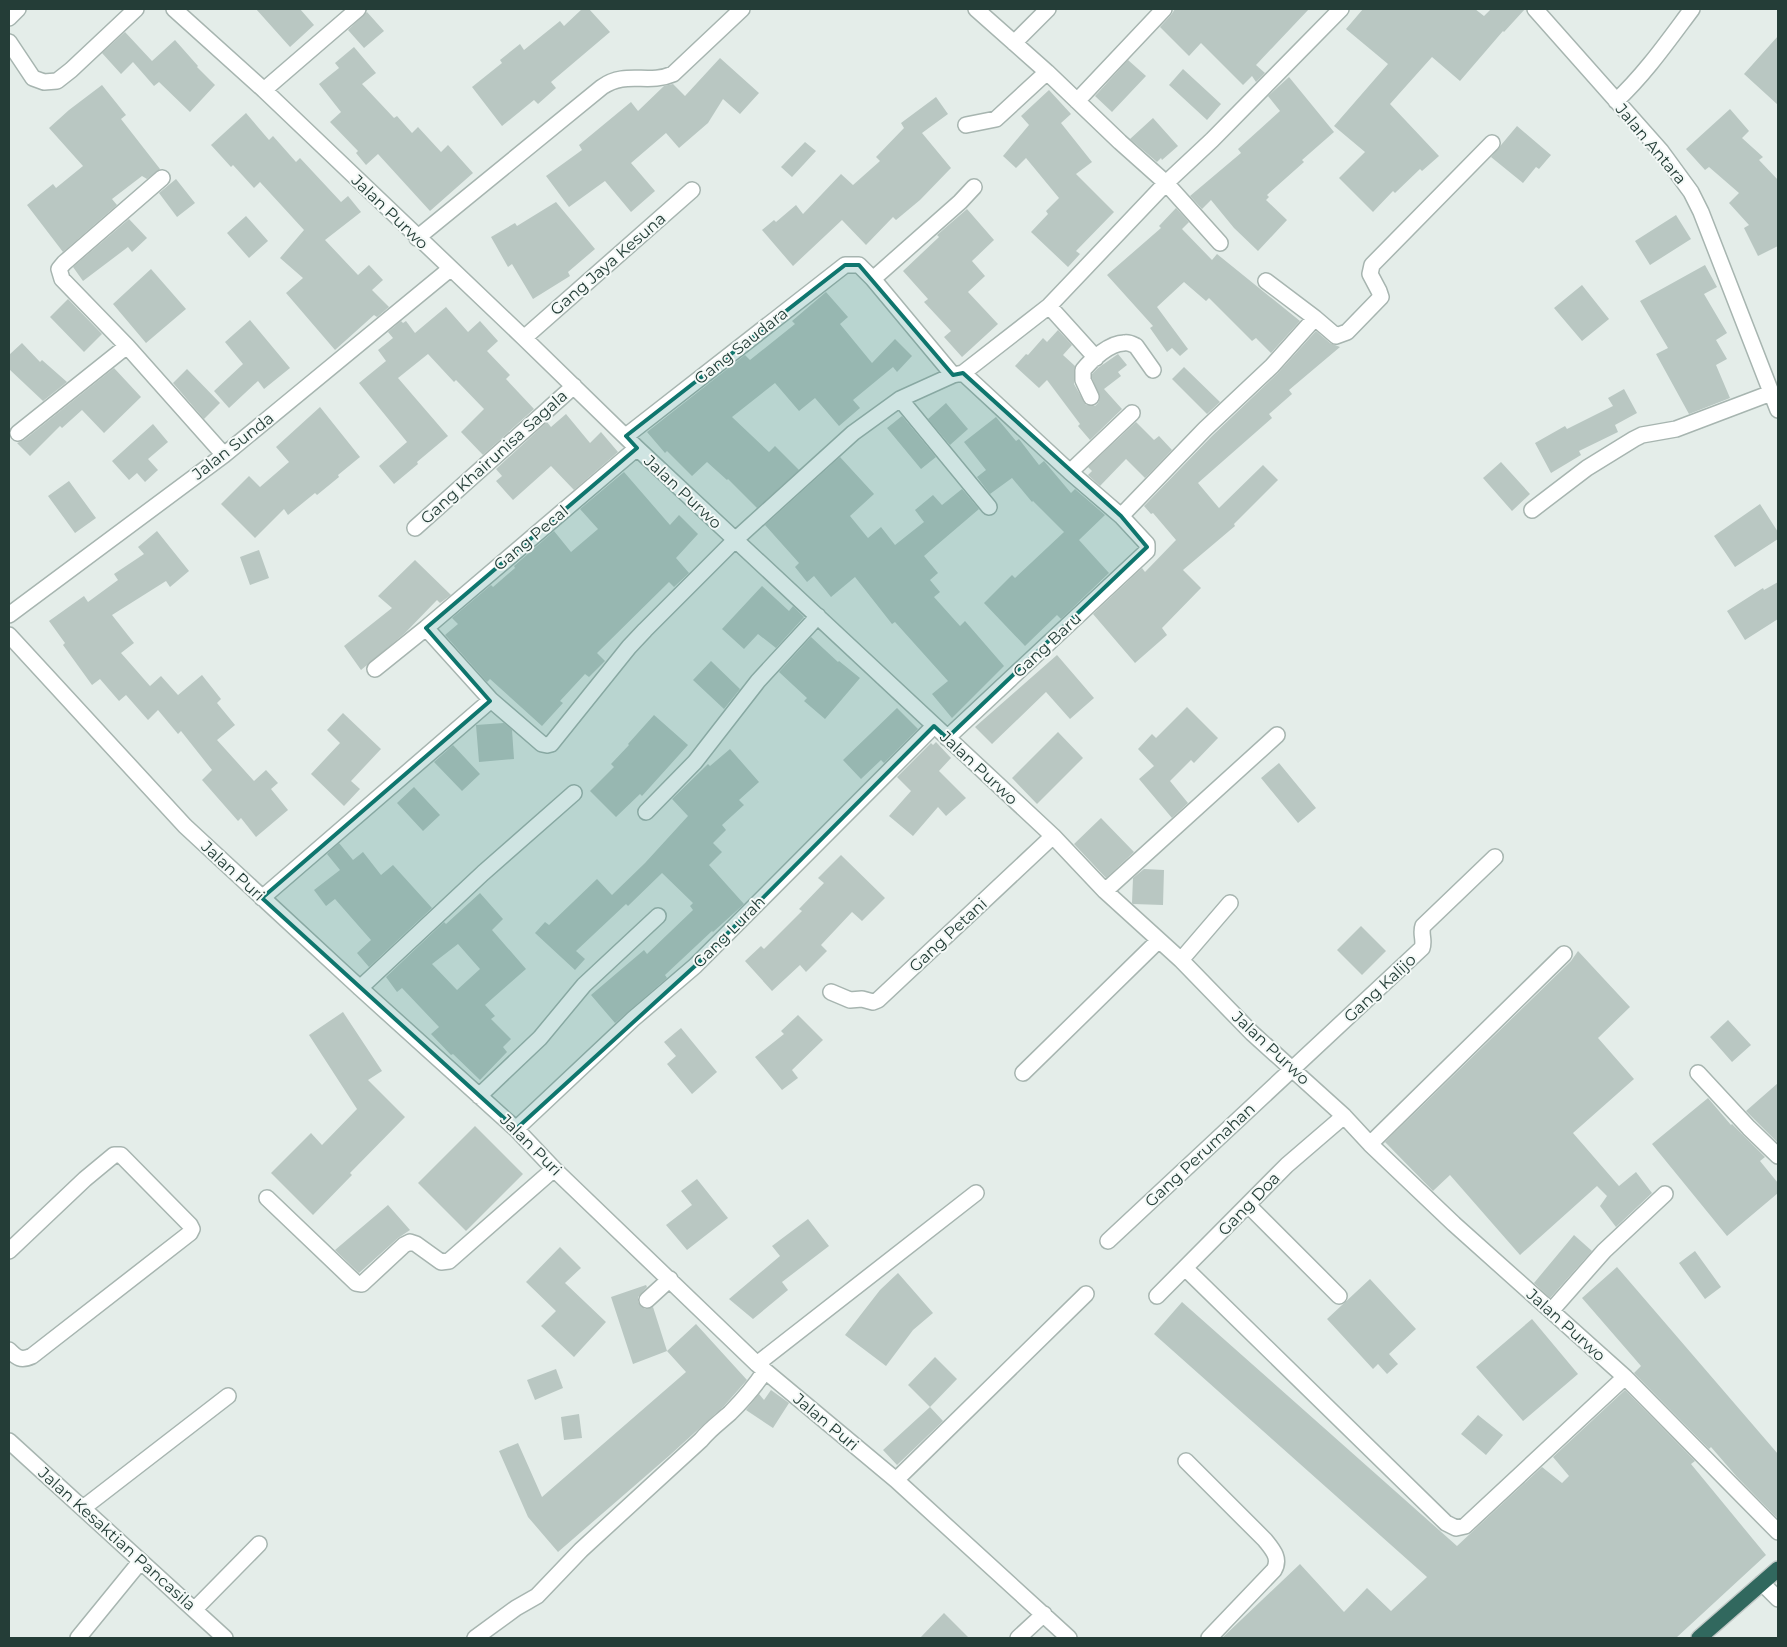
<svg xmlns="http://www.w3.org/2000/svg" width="1787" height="1647" font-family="Montserrat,sans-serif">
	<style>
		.building { fill: #b9c7c2; fill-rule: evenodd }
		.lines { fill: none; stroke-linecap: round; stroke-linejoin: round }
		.minor-casing { stroke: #a7b5b0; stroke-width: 18 }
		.highway-casing { stroke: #c2c9c7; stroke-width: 18 }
		.minor { stroke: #fff; stroke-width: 15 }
		.highway { stroke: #31685e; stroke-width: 15 }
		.marked { fill: #0f766e; fill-opacity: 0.2; stroke: #0f766e; stroke-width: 4; stroke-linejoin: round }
		.labels { text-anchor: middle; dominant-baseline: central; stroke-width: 4; stroke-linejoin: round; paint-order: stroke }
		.street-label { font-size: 16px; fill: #243d37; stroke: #f4f9f7 }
	</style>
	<rect width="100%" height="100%" fill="#e4ede9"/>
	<path class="building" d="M256,9H300L314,25L290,47Z
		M582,9H589L610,32L551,82L556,88L538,104L534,100L502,126L472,87L502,63L500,60L520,44L524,50L560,21L564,26Z
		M1175,9H1309L1256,65L1265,73L1256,82L1252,76L1243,85L1201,43L1189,56L1160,27L1171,15Z
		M1363,9H1475L1484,16L1491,9H1525L1504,32L1503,31L1460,81L1432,57L1390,104L1439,156L1422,171L1420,169L1395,193L1393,191L1373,212L1339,178L1365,152L1334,126L1388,64L1346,29Z
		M367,12L384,31L364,48L348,30Z
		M125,32L152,61L175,40L198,66L197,67L215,85L190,112L159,82L154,86L133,62L121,74L102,53Z
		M1778,36V105L1744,74Z
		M354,47L376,73L362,84L394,118L397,116L412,133L418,127L441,152L448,145L473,173L430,211L378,154L366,165L356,153L358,151L330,122L341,112L319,84L339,68L335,63Z
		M720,58L759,93L740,114L723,99L708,123L679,148L666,133L631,163L655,191L631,212L605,181L569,207L546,176L582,150L579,145L631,102L638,111L664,86L673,84L685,96Z
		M1128,60L1146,76L1112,112L1095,96Z
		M1183,69L1221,104L1207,120L1169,85Z
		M1289,77L1334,132L1302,160L1304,162L1267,195L1269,197L1266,200L1287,220L1258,251L1234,228L1211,200L1202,209L1190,196L1241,153L1238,149L1280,111L1268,96Z
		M102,85L126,115L121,119L160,169L147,179L142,176L112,199L117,205L63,252L27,205L53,184L56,188L83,166L49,128L69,110Z
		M1049,90L1071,114L1061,123L1092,162L1076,174L1114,212L1076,251L1080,254L1068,267L1031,232L1048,214L1046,211L1059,198L1026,158L1016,168L1003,156L1029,125L1021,116Z
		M936,97L948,114L922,133L951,168L920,200L896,220L893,217L866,245L842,220L793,266L762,230L774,220L776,222L796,205L803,214L841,174L853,185L880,161L876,157L904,128L901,123Z
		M1730,109L1749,131L1742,138L1763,157L1759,160L1778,180V246L1758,256L1744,228L1749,225L1729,203L1739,193L1709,167L1705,170L1686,149Z
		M246,113L269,140L273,136L296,162L300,158L341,202L348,196L361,212L325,240L358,275L369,265L383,280L372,290L389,307L377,317L374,315L335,350L286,293L303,278L280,258L304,230L260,182L254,188L233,165L231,167L211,145Z
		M1153,118L1178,146L1162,160L1161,158L1157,162L1130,139Z
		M1517,126L1551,155L1539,169L1536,167L1523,183L1491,157Z
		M805,142L816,151L792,177L781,167Z
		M176,179L195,203L177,217L159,193Z
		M556,202L595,249L568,272L570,276L533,299L512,264L508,267L491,237L515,223L517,226Z
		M1176,208L1189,222L1182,229L1212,260L1217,254L1300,321L1271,353L1256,338L1252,341L1209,298L1206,301L1184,282L1157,307L1188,349L1180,356L1172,348L1167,352L1150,328L1153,326L1107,275L1161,228L1159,226Z
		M967,209L994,240L972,261L985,276L968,292L998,324L962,357L944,337L951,331L924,302L928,299L903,271L939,237L937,235Z
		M1676,215L1691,239L1650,265L1635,241Z
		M246,216L268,241L249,258L227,233Z
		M129,219L147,238L132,252L128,247L83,281L73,267Z
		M1705,265L1717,287L1704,294L1727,333L1716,340L1727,359L1716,365L1730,398L1689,414L1656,354L1668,348L1640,301Z
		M151,269L186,309L146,343L113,304Z
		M1582,285L1609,319L1582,341L1554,308Z
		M826,292L848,317L840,324L872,363L895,339L912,356L897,372L893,367L853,400L860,408L839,426L815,398L799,411L775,383L732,417L769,452L775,446L799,470L757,508L728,479L727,480L707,462L692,476L667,451L665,453L647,432L745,355L750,360L795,324L792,321Z
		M68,299L102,334L84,352L50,317Z
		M446,307L468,332L480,321L498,341L487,351L510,375L506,379L534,409L483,455L461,432L484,409L456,380L454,382L428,354L398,378L448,436L417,462L418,464L394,484L379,466L407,442L359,383L386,361L378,350L393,338L388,332L401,321L403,323L406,321L415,333Z
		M250,320L290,368L264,389L258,381L229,408L214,391L243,364L225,342Z
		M1058,330L1072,345L1063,355L1075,366L1074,370V384L1086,405L1095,406L1098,403L1100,398L1092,378V374L1098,368L1118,354L1127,365L1118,372L1121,376L1104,389L1122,409L1090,440L1078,426L1080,424L1047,380L1039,388L1015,366L1026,354L1028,355L1043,338L1047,342Z
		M1316,331L1330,343L1340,347L1289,390L1292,394L1269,414L1272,418L1198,483L1219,508L1263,465L1278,480L1234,524L1235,526L1183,570L1201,588L1162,628L1167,635L1135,663L1093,614L1142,568L1145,572L1176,540L1153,513L1151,514L1144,506L1212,436L1278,373Z
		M22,343L40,362L42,360L67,382L43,401L9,369V355Z
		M1184,367L1220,402L1207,414L1172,379Z
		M114,368L141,397L104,433L82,410L62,428L60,426L30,456L17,443L24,440Z
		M187,369L220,403L204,419L173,383Z
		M1624,389L1637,413L1615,425L1618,432L1579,451L1581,455L1551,473L1535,443L1565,426L1567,429L1613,406L1608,398Z
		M946,403L968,429L950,445L928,419Z
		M320,407L360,457L338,475L339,477L317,495L315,493L288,515L284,509L255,538L221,504L249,476L260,487L289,462L276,447Z
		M566,414L590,443L601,432L618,452L574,490L551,466L513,500L496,481L502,476L496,469L547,422L551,427Z
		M902,416L936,457L921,469L887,428Z
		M996,417L1016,441L1019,439L1039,465L1044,461L1071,493L1075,489L1105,515L1079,540L1109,573L1061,619L1057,615L1025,646L984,603L1012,575L1015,578L1064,532L1033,501L1032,502L1012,478L990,494L977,477L986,470L964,442Z
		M1136,422L1154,440L1159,436L1172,450L1145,478L1126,459L1100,486L1088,475L1092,471L1088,467Z
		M153,424L168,442L148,459L158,470L145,482L137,473L129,480L112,461Z
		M840,457L874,494L850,516L868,538L881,527L895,545L924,522L915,510L933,495L942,505L962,489L979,509L924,556L938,573L930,580L940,592L934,597L960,626L965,621L1004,666L952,718L932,694L948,681L895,622L892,624L855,577L831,597L814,576L807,582L795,567L799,563L765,525Z
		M1501,462L1530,494L1512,511L1483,478Z
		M624,472L670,525L679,515L698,534L676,558L689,573L674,587L669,582L597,653L605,661L589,677L585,674L560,701L563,703L542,726L490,679L487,682L445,635L458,624L452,618L491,585L493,587L515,568L514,566L554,531L571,552L598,529L580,509Z
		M69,481L96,518L75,533L48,496Z
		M1760,504L1778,532V539L1735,567L1714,536Z
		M157,531L189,571L170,587L166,581L112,615L134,643L121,653L150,686L161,676L178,695L202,675L221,699L217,703L235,725L217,740L254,781L266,770L278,783L271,789L288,810L256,837L241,818L238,821L202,780L212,770L181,731L178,734L158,710L148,720L126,695L119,701L100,679L92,685L63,645L65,643L49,621L84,596L88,602L118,580L114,574L144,554L138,547Z
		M259,550L269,578L250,585L240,557Z
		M415,560L451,595L440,603L437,600L405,633L361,670L344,646L392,608L378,596Z
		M1778,582V619L1745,640L1727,611L1763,588L1764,590Z
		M762,586L789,611L793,606L804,617L776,648L758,634L744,649L722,629Z
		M811,637L838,662L839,661L860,678L825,719L804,701L807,698L779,672Z
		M1057,655L1094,698L1070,719L1046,692L992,744L975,727Z
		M711,661L740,689L724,709L693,680Z
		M1187,707L1218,738L1194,763L1191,760L1170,781L1188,803L1172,818L1139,779L1154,766L1138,749L1152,734L1156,738Z
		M897,708L918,729L884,763L881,760L861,779L843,760Z
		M343,713L381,749L351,781L360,789L344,806L311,774L340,743L327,730Z
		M654,715L688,745L642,796L640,794L616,817L590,791L614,767L611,764L629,745L628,744Z
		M504,723L512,730L514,759L479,762L476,725Z
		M1058,732L1083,758L1037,804L1012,778Z
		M936,742L951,758L939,771L966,798L946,816L938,807L913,836L889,816L911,791L897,777L931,743L933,745Z
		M453,745L480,774L462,791L434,762Z
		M730,749L759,782L739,800L744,805L722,825L726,830L713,843L722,852L709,865L744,904L713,932L712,931L665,975L667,978L615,1023L591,995L644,950L647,954L693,910L690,906L693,903L662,873L628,906L626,904L576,951L585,959L575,970L535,933L545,922L549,925L597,879L612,895L645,863L688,816L672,799L708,764L710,766Z
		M1279,763L1316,808L1298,823L1261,778Z
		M414,787L440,815L423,831L397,803Z
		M1101,818L1134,852L1106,878L1074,844Z
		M339,843L353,860L363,852L381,875L393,865L432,908L369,967L357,953L371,940L335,899L326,906L314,890L340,870L327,854Z
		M841,855L885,898L862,921L852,912L821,945L827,951L806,972L800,965L772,991L745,961L761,946L764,949L802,911L799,909L824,883L818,878Z
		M1144,869L1164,870L1163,905L1133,904L1132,903L1133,878Z
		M480,893L503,919L492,930L526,969L485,1005L495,1016L491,1019L511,1039L503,1047L507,1052L480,1080L453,1054L451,1055L431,1034L439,1027L402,988L397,992L386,977L444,922L446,924ZM458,944L480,969L457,990L432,964Z
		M1361,926L1386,951L1362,975L1337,950Z
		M1578,951L1630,1007L1598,1038L1634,1079L1573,1133L1619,1186L1636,1172L1652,1193L1616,1227L1600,1206L1607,1196L1597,1186L1520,1255L1450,1175L1433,1191L1385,1142L1571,961Z
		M343,1012L382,1071L368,1080L405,1117L350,1173L352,1175L313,1215L271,1173L311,1133L322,1145L357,1109L309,1035Z
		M798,1015L823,1040L792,1070L798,1078L782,1090L755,1057L784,1034L781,1031Z
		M1728,1020L1751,1045L1732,1062L1710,1037Z
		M681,1028L717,1072L692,1094L667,1064L676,1056L664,1042Z
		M1778,1083V1143L1746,1111Z
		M1708,1098L1731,1125L1732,1124L1765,1157L1760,1161L1778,1183V1193L1727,1236L1652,1144Z
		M475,1126L523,1174L466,1231L418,1183Z
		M697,1179L728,1218L687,1250L666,1225L692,1205L681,1191Z
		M388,1205L410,1230L398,1238L359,1273L335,1250Z
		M808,1219L829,1246L782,1282L788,1290L753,1319L729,1299L780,1256L772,1246Z
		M1574,1235L1592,1251L1550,1298L1534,1283Z
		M560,1247L581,1268L565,1283L606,1322L574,1357L541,1326L556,1311L526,1282Z
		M1695,1251L1721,1287L1705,1299L1679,1263Z
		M1617,1267L1778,1454V1519L1737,1477L1711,1447L1709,1449L1634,1373L1641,1366L1582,1298Z
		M898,1273L933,1313L913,1330L886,1366L845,1335L880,1290Z
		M1370,1279L1416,1329L1389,1354L1398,1364L1387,1374L1378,1364L1373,1369L1327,1319Z
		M646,1285L647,1287L638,1297V1302L645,1309L653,1307L667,1351L633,1364L611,1297Z
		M1182,1302L1457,1546L1542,1467L1562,1483L1569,1476L1553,1457L1625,1390L1695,1461L1691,1464L1766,1555L1676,1638H1222L1300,1564L1344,1612L1367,1588L1391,1611L1427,1577L1154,1334Z
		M1532,1319L1578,1374L1523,1421L1476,1367Z
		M696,1324L747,1380L724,1406L670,1455L558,1552L528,1517L499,1451L518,1443L542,1497L686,1372L667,1351Z
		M935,1357L957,1379L930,1407L908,1385Z
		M556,1369L563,1388L535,1400L527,1380Z
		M771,1390L789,1403L773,1428L746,1410L759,1394L764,1400Z
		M930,1407L943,1421L897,1465L883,1450Z
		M579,1414L582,1438L564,1440L561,1417Z
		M1478,1415L1503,1435L1486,1455L1461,1434Z
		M944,1613L969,1638H920Z"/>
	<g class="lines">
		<defs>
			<path id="minor" d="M174,9L264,90L524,338L637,448L1053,836L1105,891L1181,960L1252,1033L1344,1116L1370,1144L1454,1224L1625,1377L1778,1532
				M976,9L1047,72L1120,142L1166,183L1220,243
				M1535,9L1661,151L1691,192L1701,212L1778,410
				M9,18L18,9
				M9,42L33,78L44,82L57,81L71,70L136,9
				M1014,43L1048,9
				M264,90L358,9
				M1077,101L1164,9
				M1616,101C1645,74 1668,41 1692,9
				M966,125L996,119L1047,72
				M417,238L602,87C626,70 648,85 673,74L742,9
				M873,279L960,202L974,187
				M1266,281L1315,318L1336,336L1347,332L1381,297L1379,291L1370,274L1372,265L1492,143
				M1049,306L1096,358
				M524,338L692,190
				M127,346L62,279L59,269L64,263L162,178
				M1091,397L1083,380V370C1092,359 1110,343 1124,343C1129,342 1132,344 1136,346L1153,370
				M900,399L989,507
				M18,433L127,346L224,455
				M626,436L845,265H859L873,279L953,375
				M1070,472L1132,413
				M1532,510L1587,468L1634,439L1642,435L1676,429L1771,393
				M1121,516L1205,429L1272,366L1315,318
				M415,528L574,386
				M9,615L224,455L450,269
				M9,635L185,826L360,988L516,1129L554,1169L757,1364L896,1480L1069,1638
				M375,669L426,628L637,448
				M491,700L542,744L547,745L551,744L629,647L645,630L735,540L853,433L900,399L953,375L963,373L1049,306L1166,183L1212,140L1341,9
				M947,738L1147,551V544L1121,516L1070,472L963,373
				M646,812L695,762L758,681L818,616
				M1105,891L1277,735
				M262,898L491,700L426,628
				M1181,960L1230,903
				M360,988L483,873L574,793
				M831,992L850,1000L862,999L873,1002L878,1000L1053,836
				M1023,1073L1158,941
				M1698,1073L1749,1128L1778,1156
				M479,1096L540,1038L584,985L658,916
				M516,1129L633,1019L695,966L934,726
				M1370,1144L1564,954
				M267,1198L356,1283L362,1284L404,1245L410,1242L416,1244L441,1262L449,1261L554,1169
				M1248,1205L1339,1296
				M1108,1241L1422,948C1425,940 1420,934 1423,926L1495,857
				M9,1251L85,1179L114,1155H121L190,1225L192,1229L190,1233L32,1356C21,1361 17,1358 9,1350
				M1186,1269L1446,1523L1456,1528L1465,1526L1625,1377
				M1157,1296L1287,1165L1344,1116
				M647,1300L670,1279
				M1551,1311L1604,1251L1665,1194
				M757,1364L976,1193
				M9,1441L225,1638
				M1186,1461L1265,1540C1272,1549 1281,1558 1274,1570L1209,1638
				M896,1480L1086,1294
				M83,1508L228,1396
				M1762,1583L1778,1599
				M195,1609L259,1544
				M78,1638L140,1562
				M475,1638L516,1608L537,1596L581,1550L701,1440C710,1429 720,1422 730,1413C743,1400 755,1386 765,1371
				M1018,1638L1044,1614"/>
			<path id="highway" d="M1699,1638L1778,1569"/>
		</defs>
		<use href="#minor" class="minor-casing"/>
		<use href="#highway" class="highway-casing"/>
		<use href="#minor" class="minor"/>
		<use href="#highway" class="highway"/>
	</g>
	<path class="marked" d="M845,265H859L953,375L963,373L1121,516L1147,547L947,738L934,726L695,966L516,1129L262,898L490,701L426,628L637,448L626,436Z"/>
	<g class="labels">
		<g class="street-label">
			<text transform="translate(1651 144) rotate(50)">Jalan Antara</text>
			<text transform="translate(390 212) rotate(44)">Jalan Purwo</text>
			<text transform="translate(608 264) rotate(-41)">Gang Jaya Kesuna</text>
			<text transform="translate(741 346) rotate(-38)">Gang Saudara</text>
			<text transform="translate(233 446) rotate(-38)">Jalan Sunda</text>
			<text transform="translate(494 457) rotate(-42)">Gang Khairunisa Sagala</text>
			<text transform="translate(683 492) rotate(43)">Jalan Purwo</text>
			<text transform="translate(531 538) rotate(-40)">Gang Pecal</text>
			<text transform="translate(1047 645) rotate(-43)">Gang Baru</text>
			<text transform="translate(979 768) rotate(43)">Jalan Purwo</text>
			<text transform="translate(233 871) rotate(43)">Jalan Puri</text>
			<text transform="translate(729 932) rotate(-45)">Gang Lurah</text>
			<text transform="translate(948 935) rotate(-43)">Gang Petani</text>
			<text transform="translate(1380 988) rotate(-43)">Gang Kalijo</text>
			<text transform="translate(1271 1048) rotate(43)">Jalan Purwo</text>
			<text transform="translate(531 1145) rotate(45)">Jalan Puri</text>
			<text transform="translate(1200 1155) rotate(-43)">Gang Perumahan</text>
			<text transform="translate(1249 1204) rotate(-46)">Gang Doa</text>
			<text transform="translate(1566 1325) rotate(42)">Jalan Purwo</text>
			<text transform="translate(826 1422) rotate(40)">Jalan Puri</text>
			<text transform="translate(117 1539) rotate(42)">Jalan Kesaktian Pancasila</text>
		</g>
	</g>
	<rect width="1787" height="1647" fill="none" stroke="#243d37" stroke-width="20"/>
</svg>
